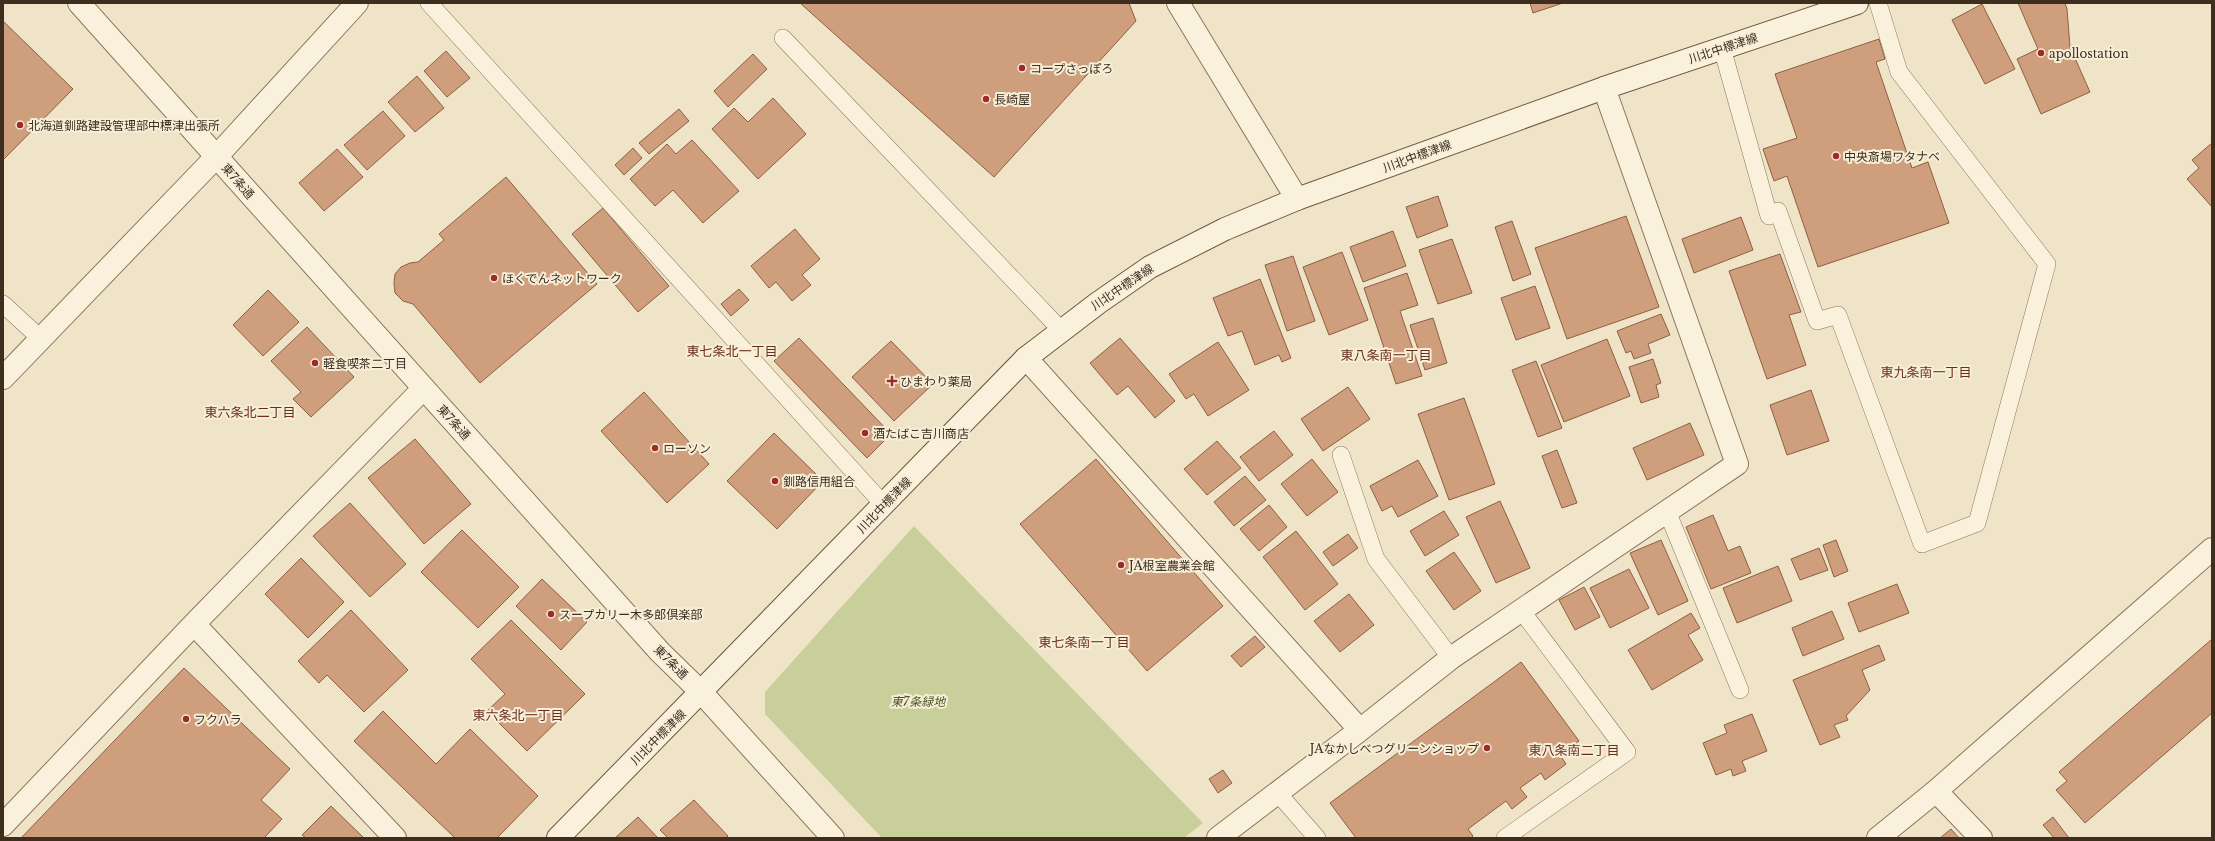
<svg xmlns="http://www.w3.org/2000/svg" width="2215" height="841" font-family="'Libre Baskerville','Noto Sans JP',serif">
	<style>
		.green { fill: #c9cf9b }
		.building { fill: #cf9f7d; stroke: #8d5f41 }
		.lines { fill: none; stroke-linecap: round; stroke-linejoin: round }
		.service-casing { stroke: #8d765c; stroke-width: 18 }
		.minor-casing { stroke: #8d765c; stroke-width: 24 }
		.tertiary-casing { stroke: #8d765c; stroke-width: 24 }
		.secondary-casing { stroke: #6f573f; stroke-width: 24 }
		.service { stroke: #faf1dc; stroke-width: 17 }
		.minor { stroke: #faf1dc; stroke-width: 22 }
		.tertiary { stroke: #faf1dc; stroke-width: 22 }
		.secondary { stroke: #faf1dc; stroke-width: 22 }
		.poi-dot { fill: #9e2a2b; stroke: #f7eed8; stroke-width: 1.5 }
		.labels { text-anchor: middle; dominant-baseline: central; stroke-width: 4; stroke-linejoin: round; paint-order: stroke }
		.street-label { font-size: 12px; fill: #3d2e20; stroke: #f7eed8 }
		.poi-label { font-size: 12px; fill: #3d2e20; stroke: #f7eed8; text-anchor: start }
		.park-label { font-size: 12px; font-style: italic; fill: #4d5a26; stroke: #f7eed8 }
		.neighbourhood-label { font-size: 13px; fill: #6b2e1e; stroke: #f7eed8 }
	</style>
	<rect width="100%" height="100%" fill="#f0e4c8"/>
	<path class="green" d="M914,526L1203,823L1184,838H882L765,714V692Z"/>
	<path class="building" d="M800,3H1129L1136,21L994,177Z
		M1530,3H1563L1533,13Z
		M2018,3H2065L2067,9L2070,47L2090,92L2041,114L2017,59L2038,49Z
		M1982,4L2015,69L1985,84L1952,20Z
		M3,21L73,89L3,160Z
		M1879,39L1885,59L1876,62L1912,168L1928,162L1949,223L1818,267L1787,176L1774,181L1763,149L1797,138L1775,74Z
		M446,51L470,78L447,97L424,71Z
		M753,54L767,69L728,107L714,91Z
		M417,76L444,108L415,132L388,102Z
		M773,98L806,134L758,179L712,129L734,108L748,122Z
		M679,109L689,121L649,154L639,143Z
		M383,111L405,136L367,170L344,145Z
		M692,140L739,191L703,223L673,190L655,206L630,179L667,144L676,154Z
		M2212,143V207L2187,179L2199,168L2192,160Z
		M633,148L642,158L624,175L615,165Z
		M337,149L363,177L324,211L299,183Z
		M506,177L597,284L480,383L413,304L403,301L395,293L394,283L395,274L401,267L410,263L418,262L444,240L439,234Z
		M1438,196L1448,226L1417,238L1406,207Z
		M603,208L669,286L638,312L572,234Z
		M1626,216L1659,307L1567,339L1535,248Z
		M1741,217L1753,250L1694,273L1682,239Z
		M1512,221L1531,274L1513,281L1495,227Z
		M795,229L820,259L802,275L811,285L792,301L776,282L769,288L751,266Z
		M1393,231L1406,266L1363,282L1350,247Z
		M1452,239L1472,293L1438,304L1419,250Z
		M1342,252L1368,320L1329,335L1303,267Z
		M1780,254L1801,312L1789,315L1806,365L1767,379L1729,271Z
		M1293,256L1315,321L1287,331L1265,265Z
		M1407,273L1418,305L1400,311L1422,376L1396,384L1364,288Z
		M1260,279L1291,358L1282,362L1279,355L1255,365L1242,331L1228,336L1213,298Z
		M1535,286L1550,328L1516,340L1501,298Z
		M739,289L749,300L731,316L721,304Z
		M268,290L299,322L263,356L233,325Z
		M1661,314L1670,335L1648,344L1651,353L1634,359L1631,351L1626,353L1617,331Z
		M1433,318L1447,363L1425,370L1410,325Z
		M307,327L354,377L311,417L293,399L301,392L271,361Z
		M799,338L891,434L867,458L774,361Z
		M1120,338L1175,401L1155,418L1128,386L1117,395L1090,363Z
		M1607,339L1630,396L1564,422L1541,365Z
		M891,341L933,384L894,421L852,377Z
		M1218,342L1249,390L1208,416L1194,394L1186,399L1169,374Z
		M1653,359L1661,383L1656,385L1659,397L1641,403L1629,367Z
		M1536,361L1562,428L1538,437L1512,370Z
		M1348,387L1370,419L1323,451L1301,419Z
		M1811,390L1829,441L1787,455L1770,405Z
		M644,392L709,464L667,503L601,431Z
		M1464,398L1495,484L1449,500L1418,414Z
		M1690,423L1704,455L1647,480L1633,448Z
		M1274,431L1293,455L1259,481L1240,457Z
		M774,433L823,481L777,529L727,481Z
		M415,439L471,504L424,544L368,478Z
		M1217,441L1241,468L1207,495L1184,469Z
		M1557,450L1577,503L1562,508L1542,456Z
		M1096,459L1223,606L1147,671L1020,524Z
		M1312,459L1338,492L1307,516L1281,484Z
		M1418,460L1438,496L1398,517L1392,506L1382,511L1370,486Z
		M1245,476L1266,500L1234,526L1214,502Z
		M1500,501L1530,568L1496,583L1466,517Z
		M350,503L406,564L370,597L313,536Z
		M1269,505L1287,527L1259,551L1240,529Z
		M1444,511L1459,535L1425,556L1410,531Z
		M1713,515L1728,551L1740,546L1751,573L1711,589L1686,527Z
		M462,530L519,587L478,628L421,572Z
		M1296,531L1338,584L1305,610L1263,557Z
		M1348,534L1358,548L1333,566L1323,552Z
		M1661,540L1688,601L1658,615L1630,553Z
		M1836,540L1848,571L1834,577L1823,545Z
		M1819,548L1828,570L1800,580L1791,559Z
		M1454,552L1481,591L1454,610L1426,571Z
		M301,558L344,602L308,638L265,594Z
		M1778,566L1792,601L1737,623L1723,588Z
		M1629,569L1649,608L1610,628L1590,588Z
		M542,579L587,622L561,650L516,606Z
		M1897,584L1909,613L1859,632L1848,603Z
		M1584,587L1600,617L1575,630L1559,600Z
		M1349,594L1374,625L1340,652L1314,621Z
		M351,610L408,670L364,712L327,675L319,683L298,661Z
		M1832,611L1844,639L1803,656L1792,628Z
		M1691,613L1700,628L1688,635L1703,660L1652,690L1628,650Z
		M511,620L585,694L527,751L487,711L505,694L471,659Z
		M1255,636L1265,647L1241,667L1231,656Z
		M2212,639V713L2085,823L2056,790L2067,781L2059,772Z
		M1879,645L1885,660L1862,670L1870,690L1846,716L1848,720L1834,725L1840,737L1820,745L1793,680Z
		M1521,662L1579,741L1560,755L1566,764L1545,780L1541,773L1520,788L1527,797L1512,809L1506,801L1468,829L1473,836L1471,838H1356L1330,803Z
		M184,668L290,769L261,800L282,819L264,838H21Z
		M383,711L436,764L470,729L538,796L497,838H455L354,741Z
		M1752,714L1767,751L1742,761L1746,771L1733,776L1731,769L1716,775L1703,743L1727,733L1724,725Z
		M1223,770L1232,783L1218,793L1209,779Z
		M694,800L728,836L726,838H668L660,830Z
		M331,806L364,838H306L302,835Z
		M638,817L658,838H615Z
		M2053,817L2069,838H2054L2043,825Z
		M1951,829L1959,838H1940Z"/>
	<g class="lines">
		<defs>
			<path id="service" d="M429,3L884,505
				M783,38L1062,331
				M1722,48L1769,216L1778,211L1817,321L1838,315L1922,544L1977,523L2047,264L1899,72L1878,3
				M3,304L40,338
				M1341,455L1376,559L1451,658
				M1667,511L1740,690
				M1277,792L1317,838
				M1505,838L1627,752L1521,610"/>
			<path id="minor" d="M1178,3L1297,199
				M1026,358L1360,730
				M3,378L217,156L357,3
				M194,624L395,838
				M1936,791L1981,838
				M3,825L194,624L423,389
				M1218,838L1360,730L1451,658L1737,464L1604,88
				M1878,838L1936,791L2212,549"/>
			<path id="tertiary" d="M79,3L660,652L702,693L833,838"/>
			<path id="secondary" d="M558,838L1026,358L1098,303L1150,267L1225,229L1297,199L1604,88L1857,3"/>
		</defs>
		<use href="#service" class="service-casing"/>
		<use href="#minor" class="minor-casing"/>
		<use href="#tertiary" class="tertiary-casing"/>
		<use href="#secondary" class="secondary-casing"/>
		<use href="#service" class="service"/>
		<use href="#minor" class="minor"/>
		<use href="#tertiary" class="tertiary"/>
		<use href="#secondary" class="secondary"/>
	</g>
	<g class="poi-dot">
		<circle cx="2041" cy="53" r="4"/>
		<circle cx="1022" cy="68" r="4"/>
		<circle cx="986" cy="99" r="4"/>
		<circle cx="20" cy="125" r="4"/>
		<circle cx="1836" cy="156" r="4"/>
		<circle cx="494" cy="278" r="4"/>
		<circle cx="315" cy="363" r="4"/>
		<path d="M890 375h4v4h4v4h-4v4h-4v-4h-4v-4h4z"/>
		<circle cx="865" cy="433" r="4"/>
		<circle cx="655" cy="448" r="4"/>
		<circle cx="775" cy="481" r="4"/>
		<circle cx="1121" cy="565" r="4"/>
		<circle cx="551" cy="614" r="4"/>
		<circle cx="186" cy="719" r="4"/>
		<circle cx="1487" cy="748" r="4"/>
	</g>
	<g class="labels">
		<g class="street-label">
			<text transform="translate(1723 48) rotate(-18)">川北中標津線</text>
			<text transform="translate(1417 156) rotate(-20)">川北中標津線</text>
			<text transform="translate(238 181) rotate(49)">東7条通</text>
			<text transform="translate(1122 287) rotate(-34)">川北中標津線</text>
			<text transform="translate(454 422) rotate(48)">東7条通</text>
			<text transform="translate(884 505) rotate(-46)">川北中標津線</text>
			<text transform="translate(671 662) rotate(45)">東7条通</text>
			<text transform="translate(658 737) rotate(-45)">川北中標津線</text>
		</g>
		<g class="poi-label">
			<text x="2049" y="53">apollostation</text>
			<text x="1030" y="68">コープさっぽろ</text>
			<text x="994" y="99">長崎屋</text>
			<text x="28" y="125">北海道釧路建設管理部中標津出張所</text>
			<text x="1844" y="156">中央斎場ワタナベ</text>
			<text x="502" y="278">ほくでんネットワーク</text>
			<text x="323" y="363">軽食喫茶二丁目</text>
			<text x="900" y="381">ひまわり薬局</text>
			<text x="873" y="433">酒たばこ吉川商店</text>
			<text x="663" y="448">ローソン</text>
			<text x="783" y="481">釧路信用組合</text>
			<text x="1129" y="565">JA根室農業会館</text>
			<text x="559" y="614">スープカリー木多郎倶楽部</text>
			<text x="194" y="719">フクハラ</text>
			<text x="1479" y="748" text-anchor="end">JAなかしべつグリーンショップ</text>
		</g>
		<g class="park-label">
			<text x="918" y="701">東7条緑地</text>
		</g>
		<g class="neighbourhood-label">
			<text x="732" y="351">東七条北一丁目</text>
			<text x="1386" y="355">東八条南一丁目</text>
			<text x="1926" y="372">東九条南一丁目</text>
			<text x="250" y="412">東六条北二丁目</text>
			<text x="1084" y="642">東七条南一丁目</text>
			<text x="518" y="715">東六条北一丁目</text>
			<text x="1574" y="750">東八条南二丁目</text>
		</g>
	</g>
	<rect width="2215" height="841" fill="none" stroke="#3d2e20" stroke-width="8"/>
</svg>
